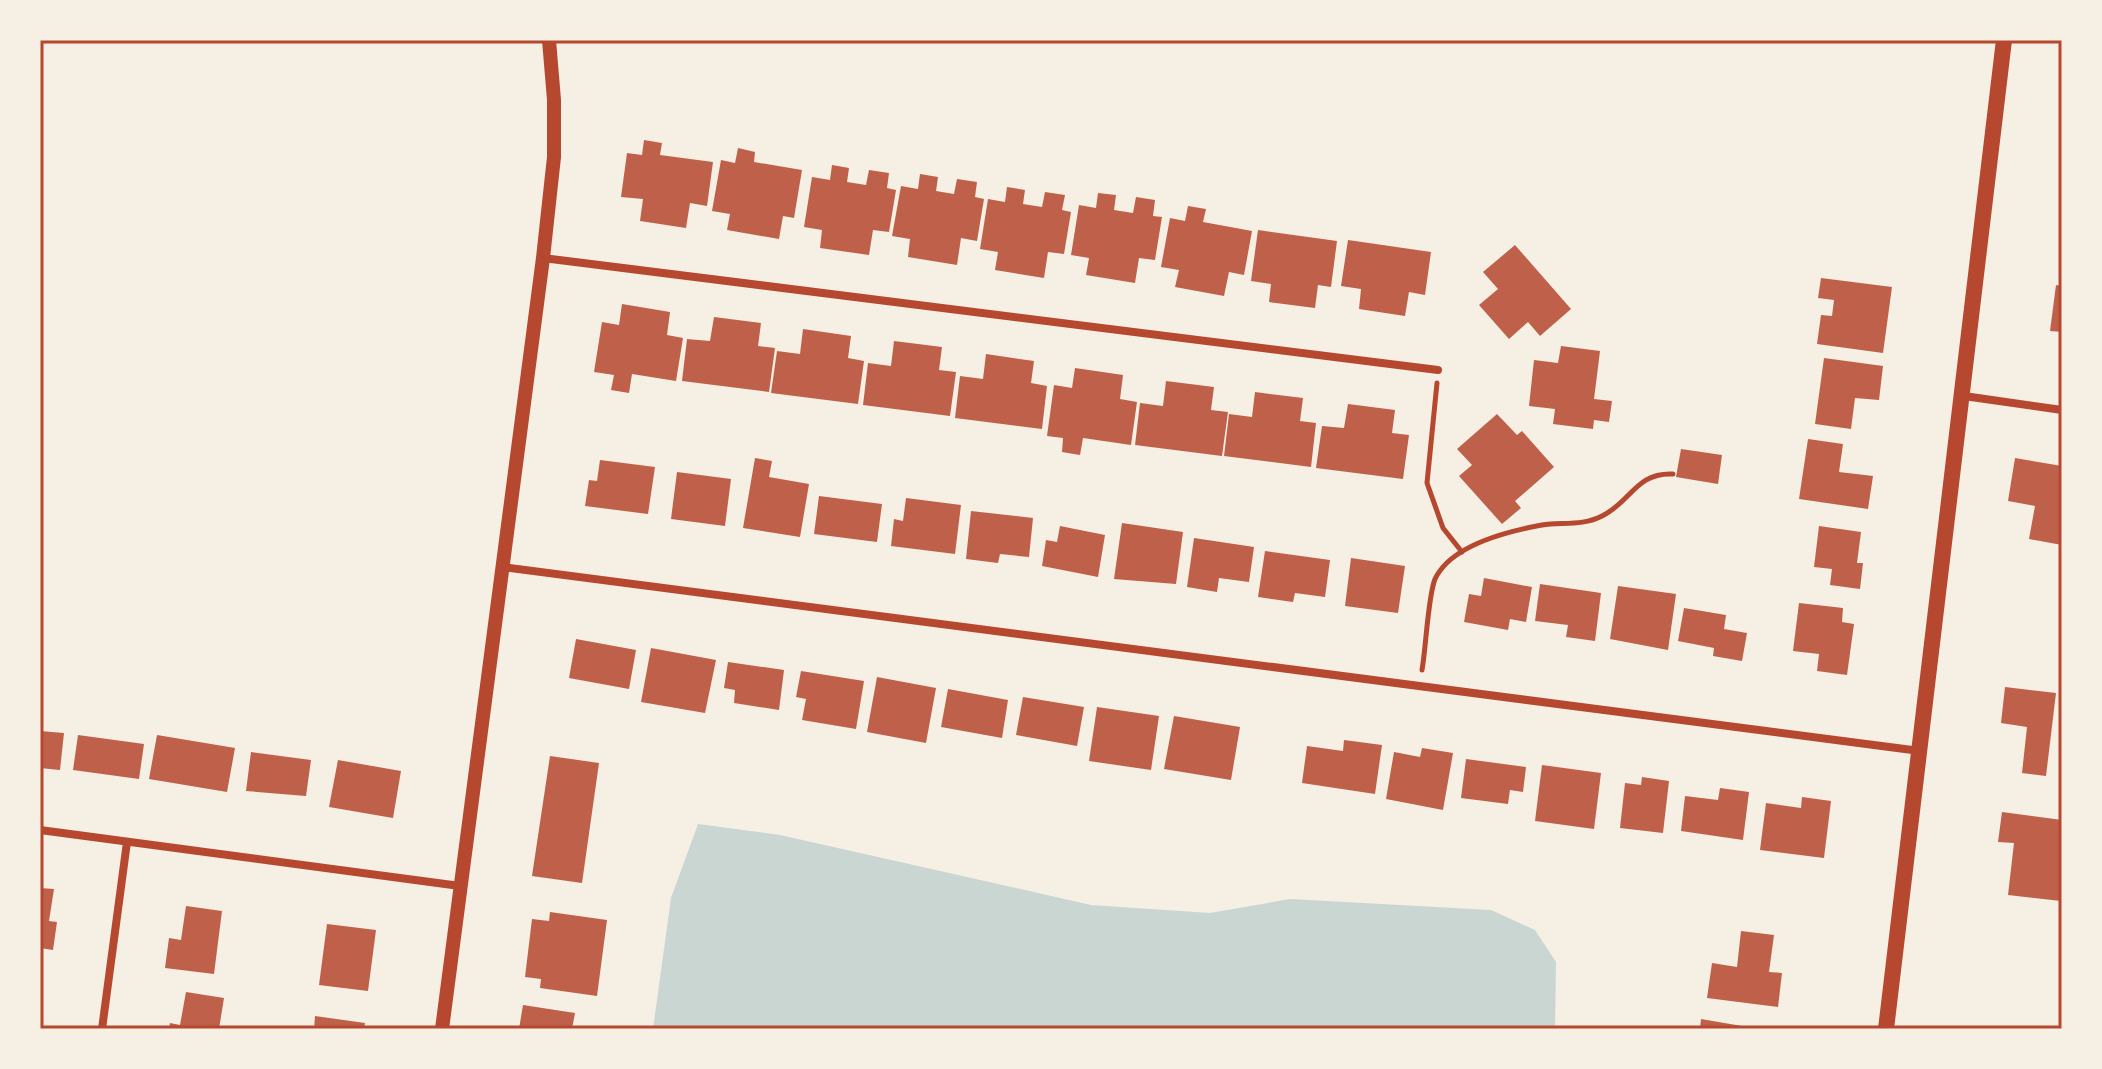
<svg xmlns="http://www.w3.org/2000/svg" width="2102" height="1069" font-family="Quicksand,sans-serif">
	<style>
		.water { fill: #c9d6d2 }
		.building { fill: #bf614a }
		.lines { fill: none; stroke-linecap: round; stroke-linejoin: round }
		.path { stroke: #b5482f; stroke-width: 5 }
		.minor { stroke: #b5482f; stroke-width: 8 }
		.tertiary { stroke: #b5482f; stroke-width: 14 }
		.secondary { stroke: #b5482f; stroke-width: 16 }
		.neatline { fill: none; stroke: #b5482f; stroke-width: 3 }
	</style>
	<rect width="100%" height="100%" fill="#f6efe4"/>
	<path class="water" d="M698,824L780,835L1091,905L1210,913L1290,899L1491,910L1535,930L1556,962L1555,1029H653L671,898Z"/>
	<path class="building" d="M644,140L662,143L660,155L713,162L707,206L690,203L686,228L640,221L643,199L621,197L627,153L642,155Z
		M738,148L755,152L754,162L802,170L794,218L783,216L779,239L727,230L730,214L712,211L721,160L735,163Z
		M832,165L849,168L847,182L866,185L869,170L889,173L887,188L896,190L889,232L873,230L869,255L820,248L822,230L804,227L812,177L830,180Z
		M920,174L938,177L936,191L954,194L957,179L977,182L975,197L984,199L977,241L961,238L957,265L908,257L910,239L892,236L901,186L918,189Z
		M1007,187L1025,190L1023,204L1042,207L1045,192L1065,195L1062,210L1071,212L1064,254L1048,252L1044,278L995,270L998,252L980,249L988,199L1005,202Z
		M1098,193L1116,195L1114,210L1133,213L1136,197L1155,200L1153,216L1162,217L1155,260L1139,258L1135,283L1086,275L1089,258L1071,255L1079,205L1096,208Z
		M1188,206L1206,209L1203,222L1252,231L1244,275L1229,272L1224,296L1175,287L1179,270L1161,267L1170,218L1185,221Z
		M1258,230L1337,241L1331,287L1318,285L1315,308L1269,302L1271,284L1251,281Z
		M1348,240L1431,252L1425,295L1409,292L1405,316L1359,309L1361,289L1341,286Z
		M1515,245L1571,309L1540,336L1528,322L1509,339L1479,305L1498,289L1483,272Z
		M1821,278L1892,287L1883,353L1817,344L1821,315L1832,316L1834,300L1818,298Z
		M2056,285L2062,286V332L2050,331Z
		M622,304L670,312L667,335L683,338L676,381L632,374L629,393L611,390L614,375L594,372L602,322L619,325Z
		M714,317L761,323L758,346L775,348L769,392L682,381L687,339L710,341Z
		M803,329L851,336L848,358L864,361L858,404L771,393L777,351L800,354Z
		M894,341L942,347L939,370L956,372L950,416L863,405L868,363L891,366Z
		M1561,346L1600,351L1594,399L1612,401L1609,422L1594,420L1593,429L1553,424L1555,409L1529,406L1534,360L1558,363Z
		M986,354L1034,361L1031,383L1047,386L1042,429L955,418L960,376L983,379Z
		M1824,358L1883,366L1879,400L1855,398L1851,429L1815,424Z
		M1075,368L1123,375L1120,399L1137,402L1131,445L1083,438L1080,455L1062,452L1063,438L1047,436L1054,385L1072,388Z
		M1166,381L1214,387L1211,410L1228,412L1222,456L1135,445L1140,403L1163,406Z
		M1255,392L1303,398L1300,421L1316,423L1311,467L1224,456L1229,414L1252,417Z
		M1348,404L1395,410L1392,433L1409,435L1403,479L1316,468L1322,426L1344,428Z
		M1497,414L1517,435L1522,431L1554,467L1515,501L1521,508L1502,524L1459,476L1472,465L1457,449Z
		M1808,439L1843,444L1839,472L1873,476L1868,509L1799,499Z
		M1681,449L1722,455L1718,484L1676,477Z
		M755,458L772,461L769,477L809,484L800,537L743,528Z
		M2015,458L2062,466V545L2029,539L2035,506L2008,501Z
		M600,460L655,467L648,514L585,506L589,480L597,481Z
		M677,472L731,479L725,526L671,519Z
		M819,496L882,504L877,542L814,534Z
		M906,498L961,505L955,554L891,546L894,519L903,521Z
		M971,511L1033,518L1029,557L1000,554L998,563L966,559Z
		M1122,523L1183,532L1176,584L1114,579Z
		M1060,526L1105,535L1098,577L1042,566L1046,540L1057,542Z
		M1819,526L1861,532L1857,563H1863L1860,589L1830,585L1832,569L1814,567Z
		M1194,538L1254,547L1249,582L1219,578L1217,592L1187,587Z
		M1265,551L1330,560L1325,597L1295,593L1293,602L1258,597Z
		M1351,558L1405,566L1398,613L1345,606Z
		M1484,578L1532,587L1526,622L1510,619L1508,630L1464,622L1469,594L1481,596Z
		M1540,584L1601,593L1595,641L1566,637L1568,625L1535,621Z
		M1618,586L1676,594L1668,650L1610,639Z
		M1799,603L1843,608L1842,622L1854,624L1847,675L1817,671L1819,654L1793,651Z
		M1684,608L1726,615L1724,629L1747,633L1742,661L1713,656L1714,648L1678,641Z
		M576,639L636,650L629,689L569,678Z
		M651,648L716,660L705,713L641,702Z
		M728,662L784,670L779,710L734,703L735,690L724,688Z
		M801,671L864,681L856,729L802,720L806,699L796,697Z
		M877,677L936,688L926,743L867,732Z
		M2005,687L2056,693L2046,776L2022,773L2027,727L2001,723Z
		M948,689L1008,700L1002,738L941,727Z
		M1023,697L1084,707L1077,746L1016,735Z
		M1097,707L1159,716L1151,770L1089,761Z
		M1174,716L1240,727L1231,780L1164,769Z
		M40,731L64,733L60,770L40,768Z
		M78,735L144,744L139,779L73,770Z
		M157,735L235,748L227,792L149,779Z
		M1344,740L1382,745L1375,794L1302,783L1307,746L1343,751Z
		M1422,748L1453,753L1443,810L1386,799L1394,752L1420,757Z
		M251,752L311,760L306,796L246,791Z
		M550,756L599,763L582,883L532,876Z
		M1466,759L1526,767L1523,792L1510,790L1508,804L1461,798Z
		M338,760L401,771L393,818L329,807Z
		M1542,765L1601,773L1594,829L1535,821Z
		M1642,777L1669,781L1663,833L1620,828L1625,783L1641,785Z
		M1720,788L1749,792L1743,840L1681,831L1685,796L1718,800Z
		M1802,797L1831,801L1824,858L1760,850L1766,803L1801,808Z
		M2002,812L2062,820L2061,901L2008,895L2014,843L1998,842Z
		M40,888L54,889L49,921L57,922L53,950L40,948Z
		M186,906L222,911L214,974L165,968L169,938L181,940Z
		M550,912L607,920L597,996L540,988L541,979L525,977L532,919L549,921Z
		M327,924L376,930L368,991L319,985Z
		M1741,931L1774,935L1769,972L1782,973L1778,1007L1707,998L1712,963L1737,967Z
		M186,992L224,998L219,1029H169L170,1023L180,1025Z
		M523,1005L575,1013L572,1029H519Z
		M315,1016L365,1023L364,1029H314Z
		M1701,1019L1742,1026V1029H1700Z"/>
	<g class="lines">
		<path class="path" d="M1437,383L1427,483L1443,528L1462,552
			M1422,670C1426,648 1428,596 1435,579C1451,545 1509,531 1542,525C1562,522 1583,526 1602,516C1631,502 1636,472 1673,474"/>
		<path class="minor" d="M543,258L1438,370
			M1964,396L2062,410
			M502,567L1920,751
			M40,830L460,886
			M102,1029L127,842"/>
		<path class="tertiary" d="M442,1029L543,258L554,157V100L549,40"/>
		<path class="secondary" d="M1886,1029L2004,40"/>
	</g>
	<rect width="2102" height="1069" fill="none" stroke="#f6efe4" stroke-width="84"/>
	<rect x="42" y="42" width="2018" height="985" class="neatline"/>
</svg>
